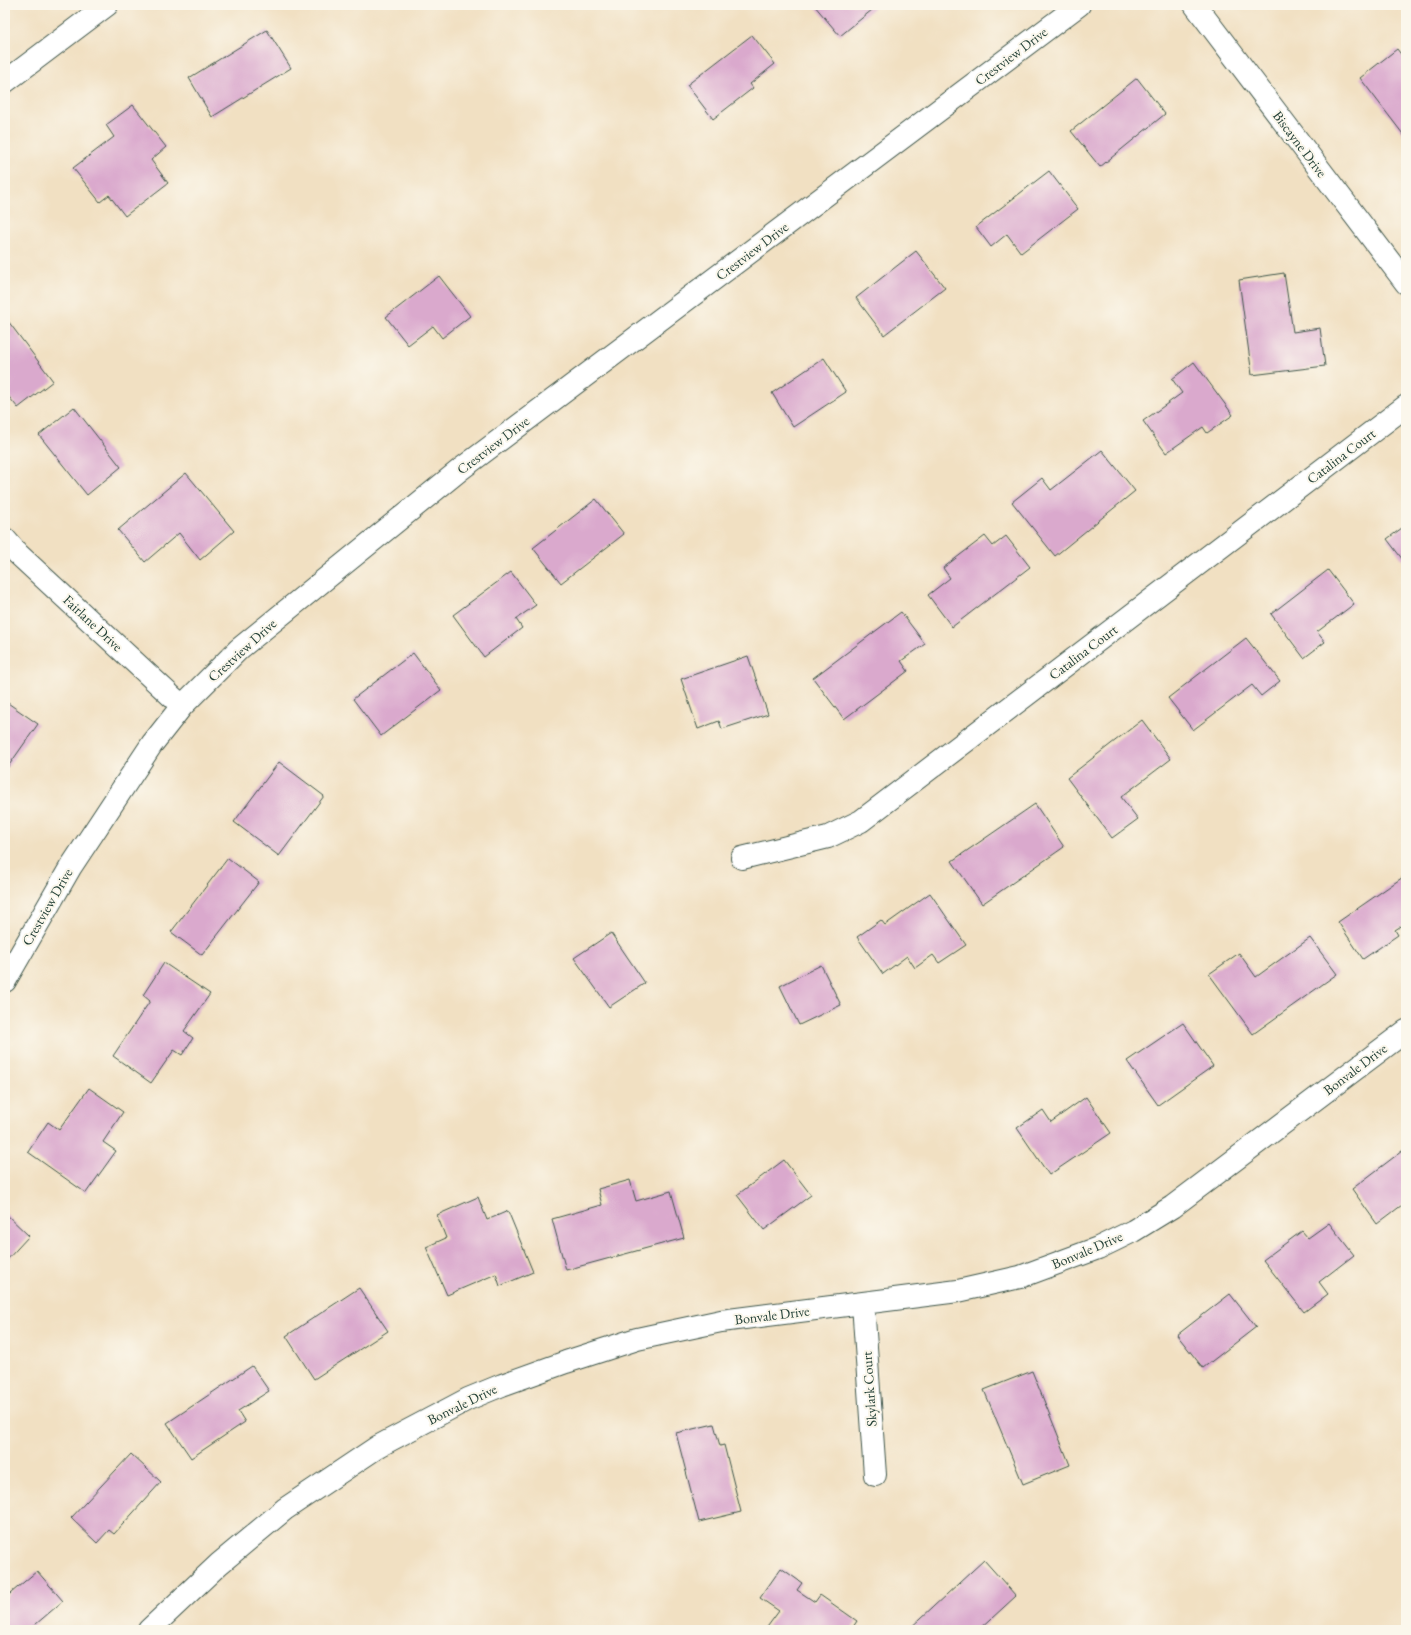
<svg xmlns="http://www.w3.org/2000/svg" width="1411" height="1635" font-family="'EB Garamond',serif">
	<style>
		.building { fill: #daa9cd }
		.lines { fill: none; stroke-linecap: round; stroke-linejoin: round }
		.street-casing { stroke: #3e5549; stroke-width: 24 }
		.street { stroke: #fff; stroke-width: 22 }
		.labels { text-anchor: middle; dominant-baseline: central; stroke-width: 4; stroke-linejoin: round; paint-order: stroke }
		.street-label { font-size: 14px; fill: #1f3d34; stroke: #fbf7ec }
	</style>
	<rect width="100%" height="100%" fill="#fbf7ec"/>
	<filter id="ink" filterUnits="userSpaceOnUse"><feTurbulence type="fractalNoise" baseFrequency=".025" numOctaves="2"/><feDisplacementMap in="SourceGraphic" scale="8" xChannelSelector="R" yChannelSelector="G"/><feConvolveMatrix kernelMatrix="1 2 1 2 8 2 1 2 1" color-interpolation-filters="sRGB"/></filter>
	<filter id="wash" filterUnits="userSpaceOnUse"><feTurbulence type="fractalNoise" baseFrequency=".012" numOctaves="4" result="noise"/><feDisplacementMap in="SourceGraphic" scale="16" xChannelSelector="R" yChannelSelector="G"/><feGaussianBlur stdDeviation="0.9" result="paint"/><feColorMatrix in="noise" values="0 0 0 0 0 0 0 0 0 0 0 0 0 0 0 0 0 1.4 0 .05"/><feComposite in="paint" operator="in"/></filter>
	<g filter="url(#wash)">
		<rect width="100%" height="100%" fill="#f1e0c2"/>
		<g id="blocks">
			<path class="building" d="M814,5H878L840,36Z
				M267,30L291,68L212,117L189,78Z
				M752,35L775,64L750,84L753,88L713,119L687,85Z
				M1397,49L1406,61V138L1360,78Z
				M1137,78L1165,114L1100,167L1071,131Z
				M133,105L166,147L151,160L168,183L125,216L109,195L100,202L73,168L114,137L106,125Z
				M1049,171L1078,209L1021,253L1007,234L991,247L976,227Z
				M916,251L945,288L884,335L856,298Z
				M1284,273L1293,332L1320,328L1325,366L1252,375L1239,280Z
				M439,276L470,316L442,338L433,326L408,345L386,317Z
				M5,317L53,381L18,408L5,392Z
				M824,358L846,392L793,427L772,393Z
				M1194,362L1233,415L1207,433L1203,427L1166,453L1143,421L1182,393L1172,379Z
				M74,407L121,467L87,495L39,435Z
				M1102,450L1135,491L1055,556L1012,502L1042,478L1051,490Z
				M186,473L234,531L200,560L179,533L145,562L118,530Z
				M596,499L624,534L561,583L533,548Z
				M1406,525V564L1387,539Z
				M985,536L993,546L1006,536L1030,567L952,627L928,595L950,578L943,568Z
				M1328,570L1354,604L1317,632L1325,642L1304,658L1271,614Z
				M511,572L536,605L516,619L522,628L484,657L453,615Z
				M901,612L925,644L901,661L908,671L844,719L813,678Z
				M1246,638L1280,681L1261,696L1252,685L1193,730L1168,698Z
				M413,653L441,690L381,736L353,699Z
				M748,656L768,714L722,729L719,721L698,729L681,679Z
				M5,701L38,724L5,771Z
				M1142,720L1171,759L1121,797L1138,819L1112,838L1067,778Z
				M279,762L324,796L279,856L234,822Z
				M1035,804L1064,847L982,904L952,861Z
				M228,858L259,882L202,955L171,932Z
				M1406,875V923L1395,930L1398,935L1363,959L1338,922Z
				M930,893L966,945L939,963L933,955L915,968L907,956L883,974L857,937L881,920L885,925Z
				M611,933L645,983L609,1007L574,958Z
				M1310,938L1337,974L1253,1034L1209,974L1239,953L1256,977Z
				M164,963L210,994L184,1031L193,1038L182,1055L174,1050L151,1083L113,1056L150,1001L143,995Z
				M821,965L841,1005L799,1025L780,986Z
				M1183,1023L1213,1066L1158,1105L1127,1061Z
				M89,1088L123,1112L103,1142L116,1151L86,1193L28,1152L48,1122L59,1130Z
				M1086,1097L1111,1133L1049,1175L1017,1128L1043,1110L1051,1122Z
				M1406,1148V1202L1377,1224L1352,1189Z
				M784,1160L811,1195L764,1230L737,1195Z
				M630,1180L636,1201L671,1191L684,1238L566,1270L552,1219L602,1205L598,1189Z
				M478,1197L487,1220L508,1211L533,1272L500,1286L496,1274L447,1295L426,1247L446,1238L437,1215Z
				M5,1213L29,1236L5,1262Z
				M1329,1223L1354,1255L1319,1282L1328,1294L1304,1312L1263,1260L1302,1231L1308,1238Z
				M359,1288L388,1331L314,1379L286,1336Z
				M1230,1294L1256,1327L1203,1368L1177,1335Z
				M252,1366L269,1391L238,1411L245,1422L191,1458L167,1423Z
				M1032,1371L1070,1465L1023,1484L984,1390Z
				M714,1424L720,1446L724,1445L741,1512L699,1522L676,1433Z
				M131,1454L161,1482L114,1534L109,1530L97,1543L71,1518Z
				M984,1560L1016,1596L979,1630H908Z
				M781,1568L802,1583L797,1590L815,1602L820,1595L857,1621L851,1630H765L779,1611L760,1598Z
				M37,1571L63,1601L29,1630H5V1598Z"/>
		</g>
	</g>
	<g filter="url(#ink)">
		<use href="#blocks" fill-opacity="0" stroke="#3e5549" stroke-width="1"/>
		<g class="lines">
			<defs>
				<path id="street" d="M1195,5L1406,283
					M5,82L107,5
					M5,539L18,554L182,706
					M742,858L828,837L861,821L1406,406
					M5,981L70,868L152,744L182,706L239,649L461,469L1079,5
					M863,1304L875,1475
					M149,1630L219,1564L285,1509L379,1446L468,1399L502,1385L566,1362L637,1339L721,1321L958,1291L1020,1277L1098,1248L1133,1231L1172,1207L1406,1031"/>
			</defs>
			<use href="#street" class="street-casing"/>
			<use href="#street" class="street"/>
		</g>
	</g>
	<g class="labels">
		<g class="street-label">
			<text transform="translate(1011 56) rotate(-37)">Crestview Drive</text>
			<text transform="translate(1300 144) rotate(53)">Biscayne Drive</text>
			<text transform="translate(752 251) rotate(-37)">Crestview Drive</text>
			<text transform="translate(493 445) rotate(-37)">Crestview Drive</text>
			<text transform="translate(1341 456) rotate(-37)">Catalina Court</text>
			<text transform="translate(93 623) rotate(43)">Fairlane Drive</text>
			<text transform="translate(242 650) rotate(-42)">Crestview Drive</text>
			<text transform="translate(1083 652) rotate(-37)">Catalina Court</text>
			<text transform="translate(47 907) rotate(-60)">Crestview Drive</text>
			<text transform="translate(1355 1069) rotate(-37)">Bonvale Drive</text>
			<text transform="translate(1087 1250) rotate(-23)">Bonvale Drive</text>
			<text transform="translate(772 1315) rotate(-7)">Bonvale Drive</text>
			<text transform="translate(869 1389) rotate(-94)">Skylark Court</text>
			<text transform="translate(462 1404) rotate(-26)">Bonvale Drive</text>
		</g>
	</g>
	<rect width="1411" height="1635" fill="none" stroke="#fbf7ec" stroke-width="20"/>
</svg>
